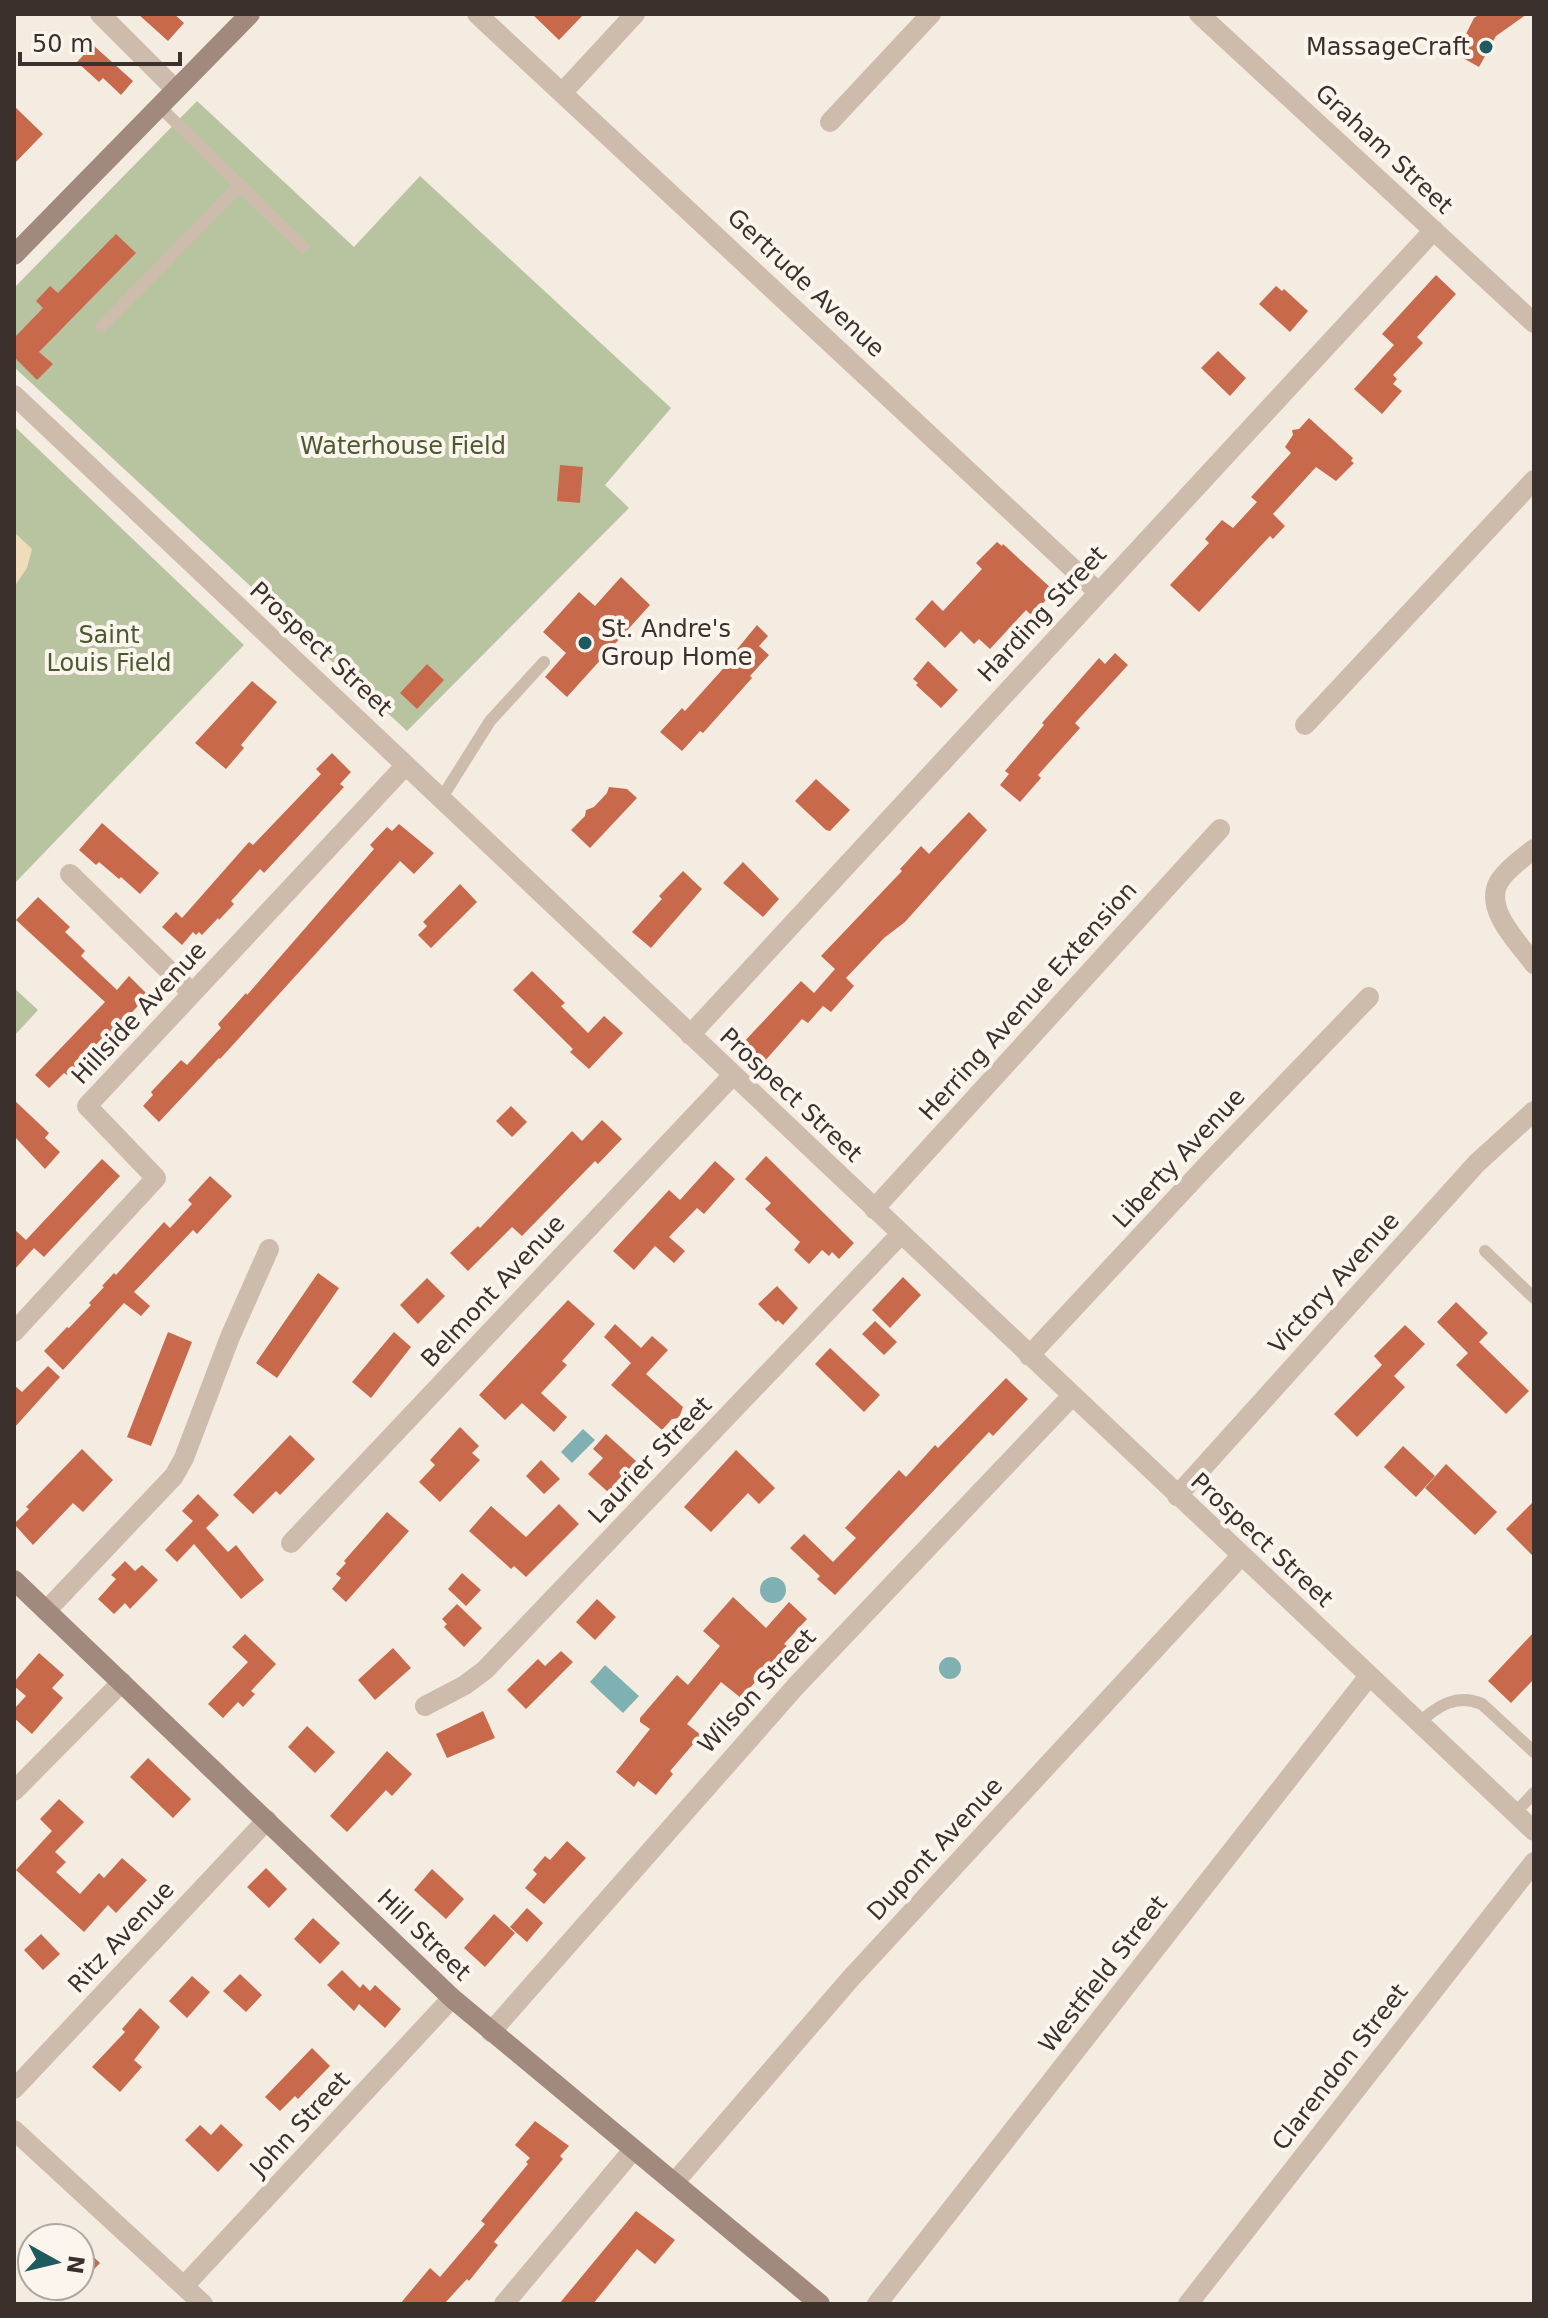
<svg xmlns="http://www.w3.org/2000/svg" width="1548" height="2318" font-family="'DejaVu Sans',sans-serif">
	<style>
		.green { fill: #b8c4a0 }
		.sand { fill: #efdcb8 }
		.water { fill: #7fb0b2 }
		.building { fill: #c8694b }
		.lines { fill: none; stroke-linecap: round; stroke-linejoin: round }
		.lane { stroke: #cdbbac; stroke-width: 12 }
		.street { stroke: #cdbbac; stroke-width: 20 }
		.secondary { stroke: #a18a7d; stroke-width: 20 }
		.poi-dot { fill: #1f5a5e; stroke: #fbf5ee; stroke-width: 3 }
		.labels { text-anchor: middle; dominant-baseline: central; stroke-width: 8; stroke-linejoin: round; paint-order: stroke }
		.poi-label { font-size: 24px; fill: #3b302b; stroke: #fbf5ee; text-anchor: end }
		.street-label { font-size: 24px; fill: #3b302b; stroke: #fbf5ee }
		.park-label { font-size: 24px; fill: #4a5a2e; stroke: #fbf5ee }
	</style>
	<rect width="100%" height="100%" fill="#f4ebe1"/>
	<path class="green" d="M197,101L354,247L420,176L671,408L605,485L629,508L407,731L14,367V288Z
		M14,426L244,645L14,884Z
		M14,988L38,1010L14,1036Z"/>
	<path class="sand" d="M14,532L32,549L27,568L14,587Z"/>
	<path class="water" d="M583,1429L595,1440L572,1463L561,1452Z
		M760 1590a13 13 0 1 1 26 0a13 13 0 1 1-26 0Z
		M939 1668a11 11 0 1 1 22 0a11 11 0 1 1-22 0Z
		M605,1665L639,1696L623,1713L590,1682Z"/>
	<path class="building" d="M138,14H174L184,23L168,41Z
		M532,14H584L559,40Z
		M1480,14H1527L1496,36L1479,67L1456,54L1474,18Z
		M93,45L133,81L121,95L103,78L99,82L77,62Z
		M14,106L43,134L14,164Z
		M116,234L136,253L39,352L53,364L37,380L14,357V338L43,308L36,301L50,286L58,293Z
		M1436,275L1456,294L1417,337L1423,343L1393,375L1397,379L1393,384L1402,391L1382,414L1354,389L1394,345L1382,334Z
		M1276,286L1282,291L1284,289L1308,311L1290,332L1259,304Z
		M1218,351L1246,378L1230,396L1201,368Z
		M1309,418L1353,458L1351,461L1354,463L1336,481L1316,467L1273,514L1285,526L1273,539L1270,536L1199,612L1170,585L1209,543L1205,539L1222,520L1233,528L1257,502L1251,497L1291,453L1285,447L1293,435L1292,430L1299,429Z
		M560,465L583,467L580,503L557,501Z
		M997,542L1002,546L1003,544L1052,589L1048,594L1050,596L1035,611L1030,614L1026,610L990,649L979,639L974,644L961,631L945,648L915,619L932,600L943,611L982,569L976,563Z
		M621,577L650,605L567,697L545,677L566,653L543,632L579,592L595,606Z
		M757,625L768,636L759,646L769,655L750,676L752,678L703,733L700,731L682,751L660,732L682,708L685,711L730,661L729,659Z
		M1115,653L1128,665L1075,723L1080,728L1038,775L1041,778L1020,802L1000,785L1009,774L1005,771L1044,725L1042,723L1099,658L1105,664Z
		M928,661L958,690L941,708L916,685L918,683L913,679Z
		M427,664L444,680L417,709L400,693Z
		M252,681L277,702L241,745L244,748L226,769L195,743Z
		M332,753L351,772L340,784L344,787L264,873L260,869L231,901L234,904L219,920L218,918L202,935L199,932L196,935L193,932L182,945L162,927L176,912L182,918L249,842L253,845L321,774L316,769Z
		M816,779L850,810L830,831L826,830L795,801Z
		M609,787L627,789L637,798L590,848L571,830L585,816L586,810L594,807L607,793Z
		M969,812L987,830L905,922L884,938L846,978L854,986L831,1012L823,1006L808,1023L802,1019L763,1063L742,1044L801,981L814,993L835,969L821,956L902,871L900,869L921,846L929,854Z
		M102,823L159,873L140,894L121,877L119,879L99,862L96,865L79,850Z
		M399,824L434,853L414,874L400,861L220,1059L219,1058L159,1122L143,1106L153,1095L151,1092L181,1060L187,1065L218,1031L221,1028L218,1024L246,993L247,995L374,849L370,845L387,827L392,831Z
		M743,862L779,899L763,917L723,883Z
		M683,871L702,889L651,948L632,932L662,899L659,896Z
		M460,884L477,902L431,948L418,935L427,926L423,922Z
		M38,897L70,927L65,932L85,951L81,956L117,990L129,976L148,995L109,1037L106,1034L67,1075L64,1073L49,1088L35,1075L105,1002L16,920Z
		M532,971L565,1003L561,1006L588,1033L604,1016L623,1033L589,1069L570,1052L573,1049L513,990Z
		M14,1100L49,1133L45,1138L60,1152L45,1169L14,1136Z
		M511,1106L527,1122L512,1137L496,1121Z
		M602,1120L622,1139L598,1164L595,1161L522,1236L512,1227L468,1271L450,1253L478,1226L480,1228L572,1131L582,1141Z
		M766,1156L854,1243L839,1259L832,1252L829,1256L822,1250L809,1264L794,1250L800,1242L765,1209L771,1203L745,1179Z
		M102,1159L120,1176L44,1257L34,1248L14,1270V1229L26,1240Z
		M715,1161L735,1179L704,1214L697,1208L669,1237L685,1251L674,1263L655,1246L634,1270L613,1251L669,1190L680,1200Z
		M210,1176L232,1196L197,1234L193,1230L134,1292L150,1306L141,1316L124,1303L63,1370L44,1351L67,1327L69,1328L91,1305L89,1303L104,1287L102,1286L114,1273L116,1275L164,1222L170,1228L192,1204L188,1200Z
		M318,1273L339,1288L277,1378L256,1363Z
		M903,1277L921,1295L890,1328L872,1310Z
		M427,1278L445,1296L418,1324L400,1305Z
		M777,1286L798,1308L783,1325L778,1320L776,1322L758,1304Z
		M568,1300L595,1324L562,1361L567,1365L541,1393L567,1417L554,1432L522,1403L505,1420L479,1395Z
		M1456,1302L1488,1333L1479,1342L1529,1391L1506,1414L1456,1365L1468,1353L1437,1322Z
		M875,1321L897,1342L884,1355L862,1334Z
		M615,1324L641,1348L652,1336L668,1350L646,1374L683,1407L679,1418L672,1419L662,1430L611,1385L631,1363L604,1337Z
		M1405,1325L1425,1344L1394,1376L1405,1387L1357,1437L1334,1414L1382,1365L1374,1356Z
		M168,1332L192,1342L151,1446L127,1437Z
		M394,1332L411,1347L371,1398L352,1382Z
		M830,1348L880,1395L864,1412L815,1364Z
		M48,1366L60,1377L14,1428V1385L22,1392Z
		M1006,1378L1028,1399L993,1436L989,1432L835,1595L817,1579L820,1576L790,1548L804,1534L833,1562L856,1538L845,1528L899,1470L906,1477L935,1445L938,1448Z
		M460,1427L479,1446L472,1453L480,1460L440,1502L419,1482L435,1465L430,1460Z
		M606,1434L636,1461L608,1492L588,1474L603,1458L593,1449Z
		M290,1435L315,1459L280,1495L276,1491L253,1514L233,1495Z
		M1403,1446L1435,1476L1416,1497L1384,1467Z
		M82,1449L113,1480L83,1512L73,1503L33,1545L14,1524L29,1509L26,1507Z
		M736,1450L775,1488L759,1504L748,1493L711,1532L684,1507Z
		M541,1460L560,1479L544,1494L526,1476Z
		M1446,1464L1497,1512L1475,1535L1425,1488Z
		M198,1494L219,1515L206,1528L228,1552L236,1545L264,1580L241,1599L194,1544L177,1562L165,1550L193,1521L182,1511Z
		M1534,1501V1557L1506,1529Z
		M559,1504L579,1524L526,1577L514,1566L511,1569L469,1531L491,1506L526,1537Z
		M387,1512L409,1531L346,1602L332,1589L341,1578L336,1574L346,1563L344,1561Z
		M125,1561L135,1571L142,1565L158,1580L130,1609L125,1603L114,1614L98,1599L116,1579L111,1575Z
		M462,1573L481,1590L466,1606L448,1589Z
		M733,1597L766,1628L789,1602L807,1619L784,1644L787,1646L741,1698L721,1682L687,1724L701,1735L670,1771L673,1774L656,1795L638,1781L634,1787L616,1772L650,1729L640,1722V1718L677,1675L688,1685L720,1646L703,1631Z
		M597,1599L616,1617L595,1640L576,1622Z
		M457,1604L482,1628L464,1647L444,1627L447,1624L442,1619Z
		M1534,1632V1679L1511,1703L1488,1681Z
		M245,1634L276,1664L251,1691L255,1694L243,1707L238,1702L223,1718L208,1704L248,1662L232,1647Z
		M393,1648L411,1668L375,1700L358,1680Z
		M561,1651L573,1662L526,1709L507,1690L538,1659L545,1666Z
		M39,1653L64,1675L52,1688L63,1698L32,1734L14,1718V1709L26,1696L14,1686V1682Z
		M483,1711L495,1738L447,1758L436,1734Z
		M307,1726L335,1752L315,1773L288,1747Z
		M387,1751L412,1774L392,1796L386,1790L347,1832L330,1816Z
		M148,1758L191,1799L173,1818L130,1777Z
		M59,1799L84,1822L55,1852L66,1862L56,1872L80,1894L99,1873L104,1878L122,1858L147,1880L116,1913L108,1905L84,1932L16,1870L52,1831L40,1819Z
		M567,1841L586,1858L544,1904L525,1888L537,1874L533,1870L545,1856L550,1860Z
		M266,1868L287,1889L269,1908L247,1887Z
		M432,1869L464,1899L446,1919L414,1890Z
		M527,1908L543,1923L527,1942L510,1927Z
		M494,1914L515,1933L485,1967L464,1948Z
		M313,1918L340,1943L320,1964L294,1939Z
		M41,1934L60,1954L43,1970L24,1950Z
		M342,1970L360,1988L363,1984L370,1991L375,1985L401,2009L385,2028L359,2004L354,2011L327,1985Z
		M240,1974L262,1995L246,2012L223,1991Z
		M192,1976L210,1992L187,2018L169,2001Z
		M140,2008L160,2027L134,2060L142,2067L120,2092L92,2067L125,2032L122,2029Z
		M312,2048L330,2066L298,2099L295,2096L280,2111L265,2097Z
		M535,2121L569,2146L560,2156L563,2159L494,2242L498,2245L469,2281L467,2279L444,2304H400L430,2268L440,2277L485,2224L481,2221L528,2164L526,2162L530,2158L515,2145Z
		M221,2124L243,2145L218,2172L185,2140L200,2125L211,2135Z
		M636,2211L675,2240L655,2264L637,2249L593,2304H559Z
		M80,2244L100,2263L80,2284Z"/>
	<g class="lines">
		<path class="lane" d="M159,106L303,247
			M101,327L240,185
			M441,799L490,721L544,662
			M1485,1251L1534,1298
			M1419,1723C1437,1706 1457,1693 1482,1704L1534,1752
			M1515,1813L1534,1793"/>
		<path class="street" d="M100,14L175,89
			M477,14L1098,592
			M1199,14L1534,323
			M562,93L635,14
			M830,122L931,14
			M14,395L1534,1831
			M1305,725L1534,480
			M1534,849C1523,858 1509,867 1500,880C1482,908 1518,942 1534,964
			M70,874L192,993
			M690,1035L1434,230
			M874,1209L1220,829
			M14,1332L156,1178L87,1106L405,766
			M1029,1356L1207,1165L1369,997
			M1177,1496L1476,1164L1534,1111
			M291,1543L733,1075
			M46,1611L174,1476L184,1458L230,1337L269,1249
			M425,1706L465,1685L485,1670L901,1234
			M14,1791L122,1682
			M491,2032L796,1686L1072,1396
			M14,2089L267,1820
			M14,2130L203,2304
			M674,2183L851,1978L1241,1556
			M184,2286L452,1998
			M504,2304L633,2150
			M877,2304L1369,1676
			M1188,2304L1534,1862"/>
		<path class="secondary" d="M14,255L250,14
			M14,1580L452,1998L820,2304"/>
	</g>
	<g class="poi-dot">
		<circle cx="1486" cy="47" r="8"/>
		<circle cx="585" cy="643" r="8"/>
	</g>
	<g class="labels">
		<g class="poi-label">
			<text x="1470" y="47">MassageCraft</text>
			<text x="601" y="629" text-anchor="start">St. Andre's<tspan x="601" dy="28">Group Home</tspan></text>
		</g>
		<g class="street-label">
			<text transform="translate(1384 149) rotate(43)">Graham Street</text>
			<text transform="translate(806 283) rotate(43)">Gertrude Avenue</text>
			<text transform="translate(1042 614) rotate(-47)">Harding Street</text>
			<text transform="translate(321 649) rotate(43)">Prospect Street</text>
			<text transform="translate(1028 1001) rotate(-48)">Herring Avenue Extension</text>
			<text transform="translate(139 1013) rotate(-47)">Hillside Avenue</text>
			<text transform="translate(791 1095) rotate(43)">Prospect Street</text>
			<text transform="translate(1179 1158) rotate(-47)">Liberty Avenue</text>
			<text transform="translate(1334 1283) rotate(-48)">Victory Avenue</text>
			<text transform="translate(493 1291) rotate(-47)">Belmont Avenue</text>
			<text transform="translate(650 1460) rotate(-46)">Laurier Street</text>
			<text transform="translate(1262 1540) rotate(43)">Prospect Street</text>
			<text transform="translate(757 1691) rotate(-47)">Wilson Street</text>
			<text transform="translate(935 1849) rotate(-47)">Dupont Avenue</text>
			<text transform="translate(424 1935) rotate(44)">Hill Street</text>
			<text transform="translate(121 1937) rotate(-47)">Ritz Avenue</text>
			<text transform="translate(1103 1974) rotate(-52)">Westfield Street</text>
			<text transform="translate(1340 2067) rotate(-52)">Clarendon Street</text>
			<text transform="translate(300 2124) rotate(-47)">John Street</text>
		</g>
		<g class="park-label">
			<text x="403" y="446">Waterhouse Field</text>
			<text x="109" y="635">Saint<tspan x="109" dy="28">Louis Field</tspan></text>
		</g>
	</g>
	<rect width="1548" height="2318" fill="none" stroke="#3b302b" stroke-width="32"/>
	<g transform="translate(56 2262) rotate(98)"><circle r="38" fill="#fbf5ee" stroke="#aea6a0" stroke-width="2"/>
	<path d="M0-6L14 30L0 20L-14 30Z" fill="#1f5a5e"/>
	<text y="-12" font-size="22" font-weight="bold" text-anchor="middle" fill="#3b302b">N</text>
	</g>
	<path d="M20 52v12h160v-12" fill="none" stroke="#3b302b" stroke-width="4"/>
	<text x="32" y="52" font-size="24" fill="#3b302b" stroke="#fbf5ee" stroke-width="6" paint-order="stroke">50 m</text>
</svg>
